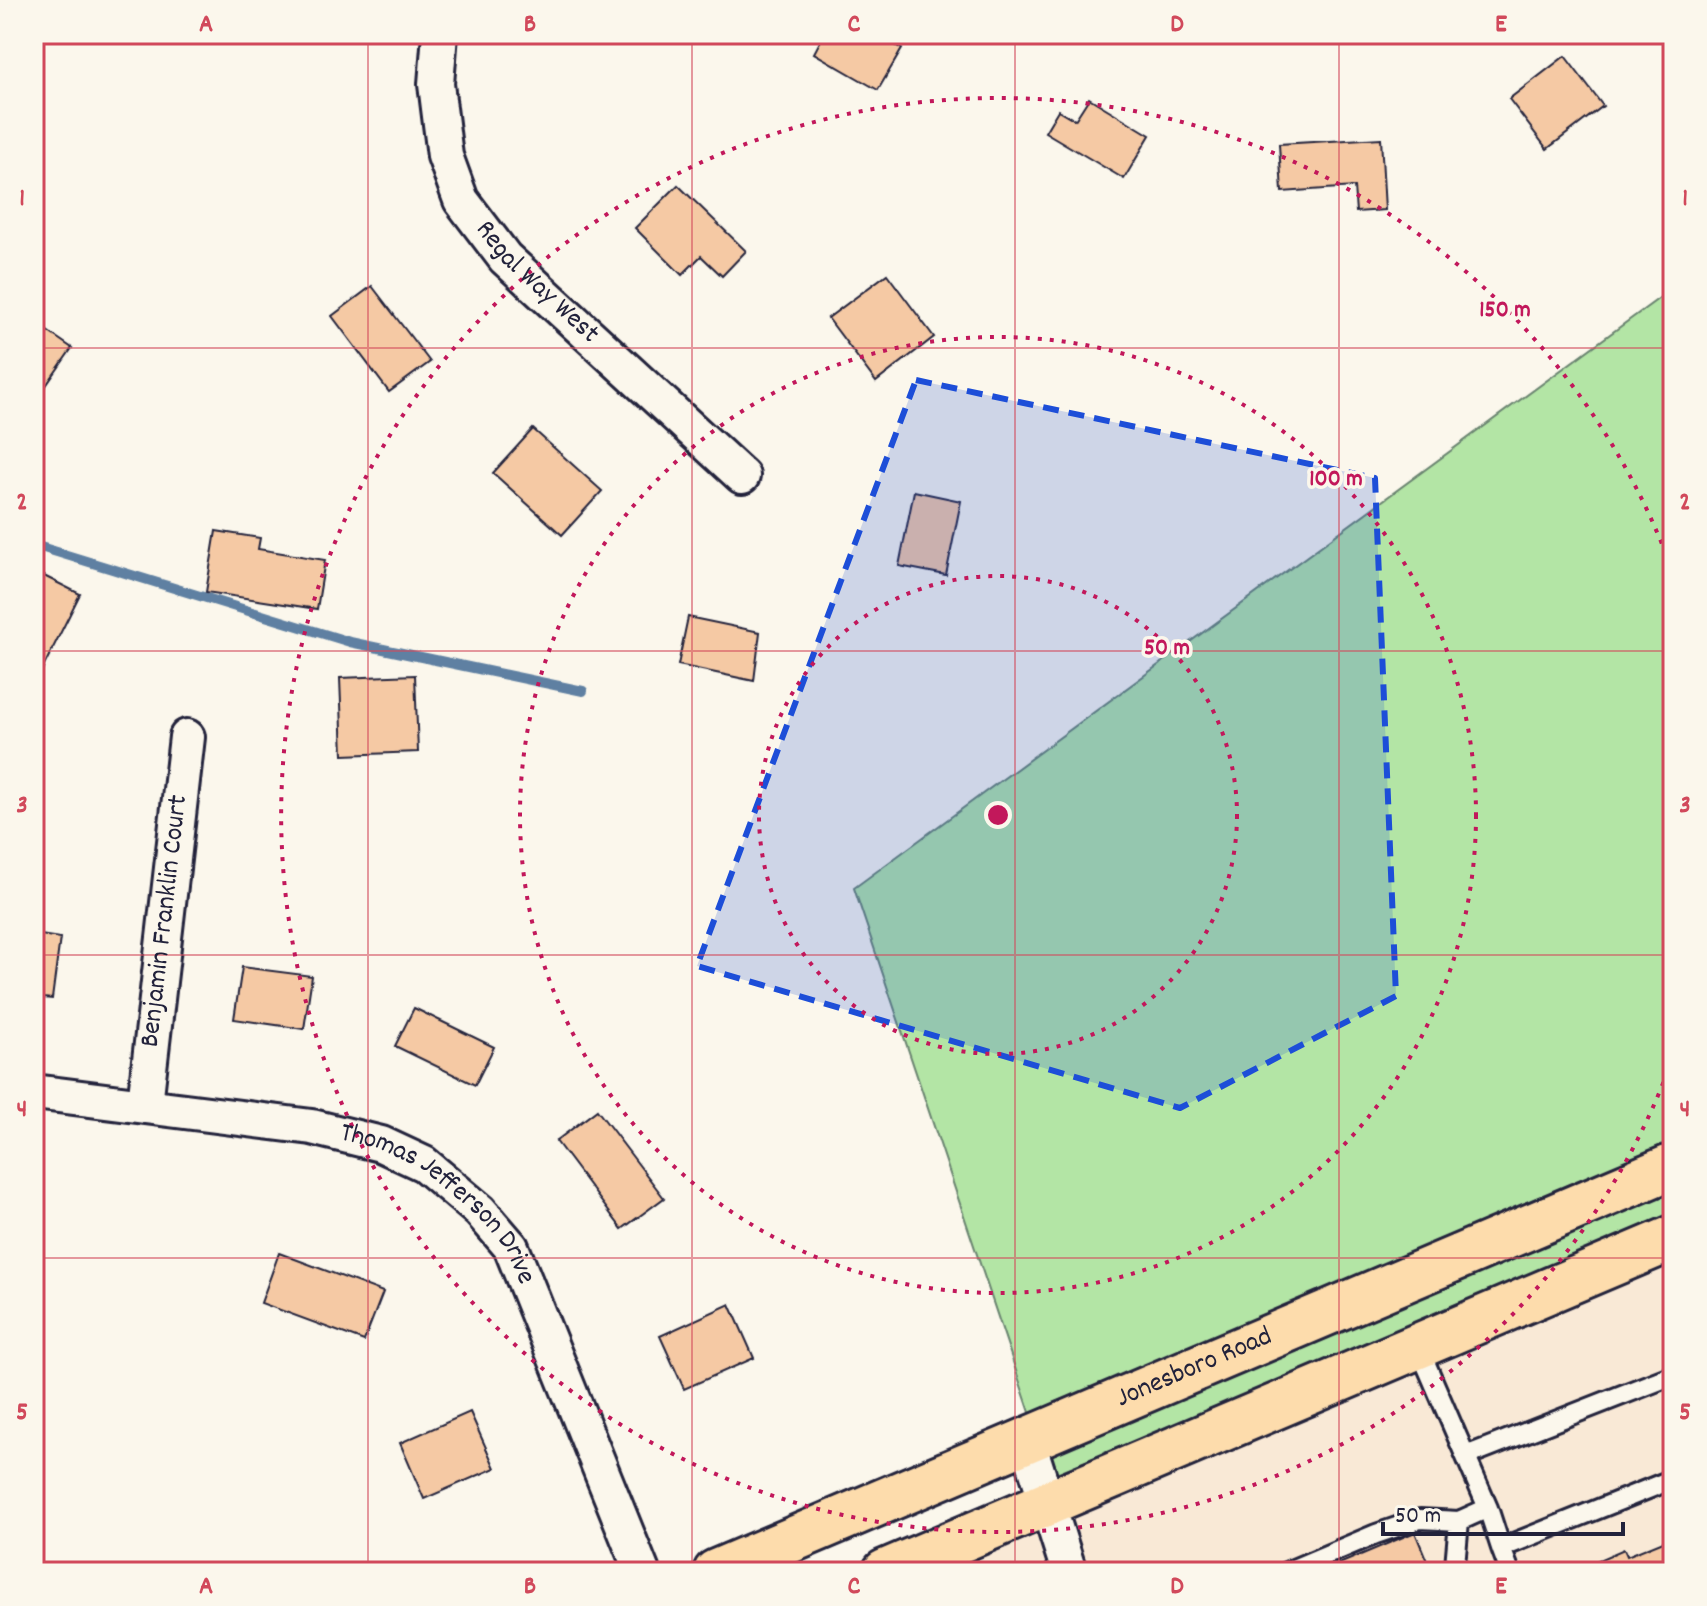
<svg xmlns="http://www.w3.org/2000/svg" width="1707" height="1606" font-family="Dekko,sans-serif">
	<style>
		.built { fill: #f9e9d6 }
		.green { fill: #b3e5a5; stroke: #6a8470; stroke-width: 2 }
		.lines { fill: none; stroke-linecap: round; stroke-linejoin: round }
		.stream { stroke: #5f80a2; stroke-width: 10 }
		.building { fill: #f5c9a4; stroke: #22223b; stroke-width: 2 }
		.lane-casing { stroke: #22223b; stroke-width: 24 }
		.street-casing { stroke: #22223b; stroke-width: 40 }
		.primary-casing { stroke: #22223b; stroke-width: 50 }
		.lane { stroke: #fbf7ec; stroke-width: 18 }
		.street { stroke: #fbf7ec; stroke-width: 34 }
		.primary { stroke: #fddcac; stroke-width: 44 }
		.marked { fill: #1d4ed8; fill-opacity: 0.2; stroke: #1d4ed8; stroke-width: 6; stroke-dasharray: 16 10; stroke-linejoin: round }
		.grid { fill: none; stroke: #d1495b; stroke-width: 2; stroke-opacity: 0.55 }
		.ring { fill: none; stroke: #c2185b; stroke-width: 4; stroke-dasharray: 4 8 }
		.labels { text-anchor: middle; dominant-baseline: central; stroke-width: 7; stroke-linejoin: round; paint-order: stroke }
		.street-label { font-size: 28px; fill: #22223b; stroke: #fbf7ec }
		.centre { fill: #c2185b; stroke: #fbf7ec; stroke-width: 4 }
		.ring-label { font-size: 24px; text-anchor: middle; font-weight: bold; fill: #c2185b; stroke: #fbf7ec; stroke-width: 7; stroke-linejoin: round; paint-order: stroke }
		.neatline { fill: none; stroke: #d1495b; stroke-width: 3 }
		.grid-label { font-size: 26px; text-anchor: middle; font-weight: bold; fill: #d1495b }
	</style>
	<rect width="100%" height="100%" fill="#fbf7ec"/>
	<filter id="ink" filterUnits="userSpaceOnUse"><feTurbulence type="fractalNoise" baseFrequency=".0125" numOctaves="2"/><feDisplacementMap in="SourceGraphic" scale="16" xChannelSelector="R" yChannelSelector="G"/><feConvolveMatrix kernelMatrix="1 2 1 2 8 2 1 2 1" color-interpolation-filters="sRGB"/></filter>
	<g filter="url(#ink)">
		<path class="built" d="M1673,1227V1572H842L1051,1475Z"/>
		<path class="green" d="M1673,288V1227L1051,1475L854,888Z"/>
		<g class="lines">
			<path class="stream" d="M34,545L350,642L583,691"/>
		</g>
		<path class="building" d="M824,34H876L902,49L878,90L814,53Z
			M1565,56L1603,106L1547,149L1509,99Z
			M1089,98L1150,135L1124,179L1045,132L1058,110L1075,120Z
			M1381,138L1385,210L1356,212L1354,187L1282,192L1279,144Z
			M678,185L746,251L722,276L701,256L682,275L635,228Z
			M887,274L934,337L876,382L828,318Z
			M372,286L430,362L389,392L332,316Z
			M34,322L72,348L45,387L34,379Z
			M533,429L602,491L562,535L493,473Z
			M914,491L961,501L946,575L899,566Z
			M216,531L260,538L258,549L325,560L317,609L206,592Z
			M34,571L80,594L42,670L34,666Z
			M688,617L760,632L754,681L678,665Z
			M415,675L418,752L343,755L340,678Z
			M34,934L60,938L52,999L34,997Z
			M242,967L312,976L304,1029L234,1019Z
			M414,1008L494,1047L475,1085L395,1046Z
			M597,1110L664,1198L622,1229L556,1141Z
			M279,1253L383,1292L364,1341L261,1303Z
			M730,1304L754,1358L684,1389L660,1336Z
			M470,1412L495,1468L424,1499L400,1443Z
			M1415,1532L1429,1566L1413,1572H1320Z
			M1673,1537V1572H1571L1624,1549L1627,1556Z"/>
		<g class="lines">
			<defs>
				<path id="lane" d="M1418,1346L1488,1508L1501,1548L1673,1479
					M1466,1456L1673,1375
					M1501,1548L1510,1572
					M1286,1572L1376,1534L1420,1519L1459,1521L1488,1508
					M1450,1572L1455,1565L1459,1521"/>
				<g id="street">
					<path id="s1" d="M440,34L436,84L445,156L461,200L505,258L742,476"/>
					<path id="s2" d="M34,1092L312,1127L381,1144L424,1164L480,1211L511,1247L642,1572"/>
					<path id="s3" d="M145,1104L187,737"/>
					<path d="M1027,1439L1069,1572"/>
				</g>
				<g id="primary">
					<path id="s4" d="M716,1572L1673,1166"/>
					<path d="M885,1572L1673,1238"/>
				</g>
			</defs>
			<use href="#lane" class="lane-casing"/>
			<use href="#street" class="street-casing"/>
			<use href="#primary" class="primary-casing"/>
			<use href="#lane" class="lane"/>
			<use href="#street" class="street"/>
			<use href="#primary" class="primary"/>
		</g>
	</g>
	<path class="marked" d="M916,380L1375,478L1396,996L1180,1108L697,966Z"/>
	<path class="grid" d="M368,34V1572M692,34V1572M1015,34V1572M1339,34V1572M34,348H1673M34,651H1673M34,955H1673M34,1258H1673"/>
	<g class="ring">
		<circle cx="998" cy="815" r="239"/>
		<circle cx="998" cy="815" r="478"/>
		<path d="M1672 1060A717 717 0 1 1 1672 570"/>
	</g>
	<g class="labels">
		<g class="street-label">
			<text stroke="none"><textPath href="#s1" startOffset="282">Regal Way West</textPath></text>
			<text stroke="none"><textPath href="#s3" startOffset="184">Benjamin Franklin Court</textPath></text>
			<text stroke="none"><textPath href="#s2" startOffset="434">Thomas Jefferson Drive</textPath></text>
			<text stroke="none"><textPath href="#s4" startOffset="520">Jonesboro Road</textPath></text>
		</g>
	</g>
	<circle cx="998" cy="815" r="12" class="centre"/>
	<g class="ring-label">
		<text x="1505" y="316">150 m</text>
		<text x="1336" y="485">100 m</text>
		<text x="1167" y="654">50 m</text>
	</g>
	<rect width="1707" height="1606" fill="none" stroke="#fbf7ec" stroke-width="88"/>
	<path d="M1383 1522v12h240v-12" fill="none" stroke="#22223b" stroke-width="4"/>
	<text x="1395" y="1522" font-size="24" fill="#22223b" stroke="#fbf7ec" stroke-width="6" paint-order="stroke">50 m</text>
	<rect x="44" y="44" width="1619" height="1518" class="neatline"/>
	<g class="grid-label">
		<text x="206" y="31">A</text>
		<text x="530" y="31">B</text>
		<text x="854" y="31">C</text>
		<text x="1177" y="31">D</text>
		<text x="1501" y="31">E</text>
		<text x="22" y="205">1</text>
		<text x="1685" y="205">1</text>
		<text x="22" y="509">2</text>
		<text x="1685" y="509">2</text>
		<text x="22" y="812">3</text>
		<text x="1685" y="812">3</text>
		<text x="22" y="1116">4</text>
		<text x="1685" y="1116">4</text>
		<text x="22" y="1419">5</text>
		<text x="1685" y="1419">5</text>
		<text x="206" y="1593">A</text>
		<text x="530" y="1593">B</text>
		<text x="854" y="1593">C</text>
		<text x="1177" y="1593">D</text>
		<text x="1501" y="1593">E</text>
	</g>
</svg>
